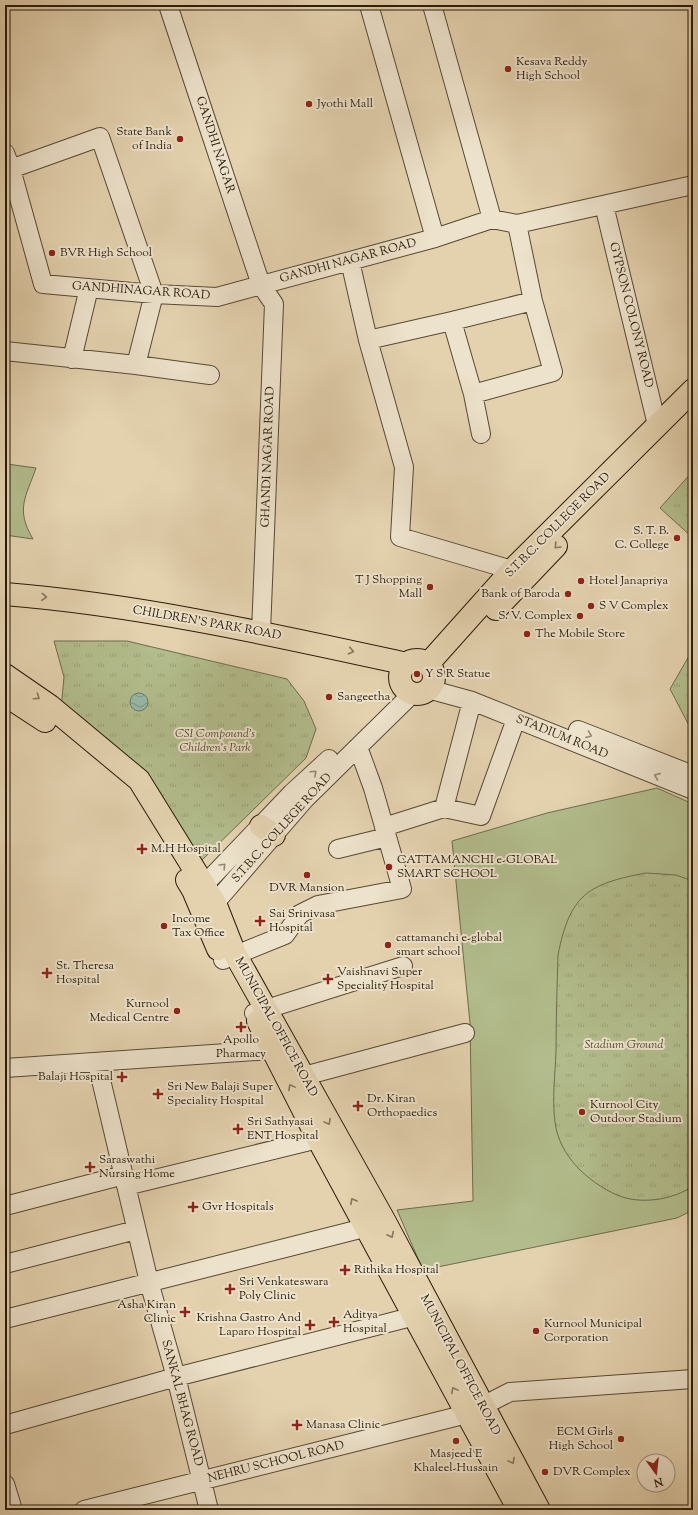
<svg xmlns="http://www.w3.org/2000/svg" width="698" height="1515" font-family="'Sorts Mill Goudy',serif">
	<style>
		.grass { fill: #b2bc8c; stroke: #6d6c4c }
		.park { fill: url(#park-tufts); stroke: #6d6c4c }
		.water { fill: url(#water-waves); stroke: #6a7969 }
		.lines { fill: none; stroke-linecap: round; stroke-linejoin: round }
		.minor-casing { stroke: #574934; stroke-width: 20 }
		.major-casing { stroke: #281b0b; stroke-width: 24 }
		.minor { stroke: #ede2cb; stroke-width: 18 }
		.major { stroke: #e4d2af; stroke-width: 22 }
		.oneway { stroke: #86765d }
		.oneway2 { stroke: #948875 }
		.poi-dot { fill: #8f2418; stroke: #ede2cb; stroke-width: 1.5 }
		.labels { text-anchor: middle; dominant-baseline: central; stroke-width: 4; stroke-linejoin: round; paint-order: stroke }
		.poi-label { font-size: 12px; fill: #281b0b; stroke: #ede2cb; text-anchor: start }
		.street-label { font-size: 12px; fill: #281b0b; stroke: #ede2cb }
		.park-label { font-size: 12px; font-style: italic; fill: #514b32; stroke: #ede2cb }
	</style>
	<defs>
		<pattern id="park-tufts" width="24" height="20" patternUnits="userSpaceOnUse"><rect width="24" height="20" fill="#b2bc8c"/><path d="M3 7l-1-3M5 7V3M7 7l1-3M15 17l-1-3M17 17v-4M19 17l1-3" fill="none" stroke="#99a177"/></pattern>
		<pattern id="water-waves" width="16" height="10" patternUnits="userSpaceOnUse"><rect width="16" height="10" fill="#96b8a7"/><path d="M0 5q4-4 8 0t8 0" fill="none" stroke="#7a9586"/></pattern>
	</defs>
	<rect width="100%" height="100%" fill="#e4d2af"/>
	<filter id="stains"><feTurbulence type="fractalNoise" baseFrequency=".005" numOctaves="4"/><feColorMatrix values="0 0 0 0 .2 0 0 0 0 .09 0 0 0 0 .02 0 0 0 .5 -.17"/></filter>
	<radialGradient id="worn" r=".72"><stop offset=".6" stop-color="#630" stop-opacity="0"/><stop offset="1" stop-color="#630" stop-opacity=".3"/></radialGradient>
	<path class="grass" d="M7,464L36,468C26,497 15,509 33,539L5,535V466Z
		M657,788L693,804V1210L677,1218L423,1270L397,1210L473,1201L470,1023L452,841L547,813Z"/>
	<path class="park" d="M693,471V538L660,508Z
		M54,641H127L287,679L304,701L316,729L306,758L199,863L61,709L64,677Z
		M693,649V733L670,689Z
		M646,873L676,875L693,881V1186C673,1200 640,1205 617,1195C588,1182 559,1156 555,1122C552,1100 555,1075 556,1052C556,1020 557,988 558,955C570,895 587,884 646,873Z"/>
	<path class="water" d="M130 702a9 9 0 1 1 18 0a9 9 0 1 1-18 0Z"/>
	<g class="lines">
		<defs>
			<path id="minor" d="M168,5L261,285L274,304L261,632
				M369,5L435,238
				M432,5L492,219
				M5,153L11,169L43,284L154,294L217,297L435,238L492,219L517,224L693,185
				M5,171L100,137L154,294L136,365
				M604,205L657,425
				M350,261L368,340L452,321L473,394L481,434
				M452,321L533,301L517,224
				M368,340L404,467L400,537L512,570
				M5,351L136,365L210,375
				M72,359L89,288
				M473,394L553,372L533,301
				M428,689L472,701L693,790
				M578,730L693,775
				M444,808L481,816L516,719
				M384,827L444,808L472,701
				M338,849L387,837
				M193,890L204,885L292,793L329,759
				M203,908L215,903L305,799L413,693
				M223,960L285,935L300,914L318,905L402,889L373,788L358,747
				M254,1013L403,966
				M97,1063L149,1282L176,1377L209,1510
				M5,1068L272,1050
				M304,1076L465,1033
				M126,1186L318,1139
				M5,1206L124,1175
				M5,1264L136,1230
				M5,1319L368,1227
				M5,1425L176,1377L415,1316
				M5,1484L13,1510
				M84,1510L467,1414L510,1392L693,1379"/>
			<path id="major" d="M5,594C141,605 274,635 407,664
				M496,609L556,546
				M400 677a17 17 0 1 1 34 0a17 17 0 1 1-34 0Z
				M428,664L512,570L693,390
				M5,675L50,706L139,780L204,885L215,903L235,954L384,1220L539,1510
				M5,695L45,721
				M261,826L274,835
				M187,880L193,890L218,949
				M258,1021L318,1139L519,1510"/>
		</defs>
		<use href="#minor" class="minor-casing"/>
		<use href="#major" class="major-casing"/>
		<use href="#minor" class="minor"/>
		<use href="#major" class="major"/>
	</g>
	<defs><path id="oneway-chevron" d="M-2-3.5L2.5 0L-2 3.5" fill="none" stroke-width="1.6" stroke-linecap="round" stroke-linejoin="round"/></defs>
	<g class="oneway">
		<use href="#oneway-chevron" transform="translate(557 546) rotate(134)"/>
		<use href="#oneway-chevron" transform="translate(44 597) rotate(4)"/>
		<use href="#oneway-chevron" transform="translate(351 651) rotate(12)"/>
		<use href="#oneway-chevron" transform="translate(37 697) rotate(34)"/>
		<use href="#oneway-chevron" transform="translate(291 1087) rotate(-118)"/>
		<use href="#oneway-chevron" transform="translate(328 1122) rotate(62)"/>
		<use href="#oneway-chevron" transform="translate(353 1201) rotate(-119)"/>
		<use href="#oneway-chevron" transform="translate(391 1235) rotate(63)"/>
		<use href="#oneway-chevron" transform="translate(454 1390) rotate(-118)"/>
		<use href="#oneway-chevron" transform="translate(512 1461) rotate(62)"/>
	</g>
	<g class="oneway2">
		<use href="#oneway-chevron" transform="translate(589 735) rotate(21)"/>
		<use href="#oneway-chevron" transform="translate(314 773) rotate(-43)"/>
		<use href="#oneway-chevron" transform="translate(657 776) rotate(-158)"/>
		<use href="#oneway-chevron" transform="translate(223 866) rotate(-46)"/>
	</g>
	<g class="poi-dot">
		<circle cx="508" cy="69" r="4"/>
		<circle cx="309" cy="104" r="4"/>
		<circle cx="180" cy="139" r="4"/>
		<circle cx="52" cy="253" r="4"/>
		<circle cx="677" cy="538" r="4"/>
		<circle cx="581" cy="581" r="4"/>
		<circle cx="430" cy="587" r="4"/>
		<circle cx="568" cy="594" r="4"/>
		<circle cx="591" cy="606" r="4"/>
		<circle cx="580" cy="616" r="4"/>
		<circle cx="527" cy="634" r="4"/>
		<circle cx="417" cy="674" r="4"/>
		<circle cx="329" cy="697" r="4"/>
		<path d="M140 843h4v4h4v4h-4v4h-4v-4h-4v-4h4z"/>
		<circle cx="389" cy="867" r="4"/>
		<circle cx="307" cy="875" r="4"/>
		<path d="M258 915h4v4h4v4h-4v4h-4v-4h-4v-4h4z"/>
		<circle cx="164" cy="926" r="4"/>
		<circle cx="388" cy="945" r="4"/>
		<path d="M45 967h4v4h4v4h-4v4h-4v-4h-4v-4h4z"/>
		<path d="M326 973h4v4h4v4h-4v4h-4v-4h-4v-4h4z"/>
		<circle cx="177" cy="1011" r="4"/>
		<path d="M239 1021h4v4h4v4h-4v4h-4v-4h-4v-4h4z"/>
		<path d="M120 1071h4v4h4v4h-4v4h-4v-4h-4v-4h4z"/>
		<path d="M156 1088h4v4h4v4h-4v4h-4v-4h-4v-4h4z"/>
		<path d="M356 1100h4v4h4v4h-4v4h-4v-4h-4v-4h4z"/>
		<circle cx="582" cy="1112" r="4"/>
		<path d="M236 1123h4v4h4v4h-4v4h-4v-4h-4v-4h4z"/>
		<path d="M88 1161h4v4h4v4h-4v4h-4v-4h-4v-4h4z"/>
		<path d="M191 1201h4v4h4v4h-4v4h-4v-4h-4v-4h4z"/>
		<path d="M343 1264h4v4h4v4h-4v4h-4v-4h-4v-4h4z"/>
		<path d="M228 1283h4v4h4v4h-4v4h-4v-4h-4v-4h4z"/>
		<path d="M183 1306h4v4h4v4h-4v4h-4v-4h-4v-4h4z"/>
		<path d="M332 1316h4v4h4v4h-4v4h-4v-4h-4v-4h4z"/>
		<path d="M308 1319h4v4h4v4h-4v4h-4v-4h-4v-4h4z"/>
		<circle cx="536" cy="1331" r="4"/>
		<path d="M295 1419h4v4h4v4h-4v4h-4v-4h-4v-4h4z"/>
		<circle cx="621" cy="1439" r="4"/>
		<circle cx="456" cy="1441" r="4"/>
		<circle cx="545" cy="1472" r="4"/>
	</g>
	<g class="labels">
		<g class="poi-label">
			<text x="516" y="62">Kesava Reddy<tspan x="516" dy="14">High School</tspan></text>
			<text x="317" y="104">Jyothi Mall</text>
			<text x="172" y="132" text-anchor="end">State Bank<tspan x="172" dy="14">of India</tspan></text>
			<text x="60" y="253">BVR High School</text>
			<text x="669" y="531" text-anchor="end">S. T. B.<tspan x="669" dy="14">C. College</tspan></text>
			<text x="422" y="580" text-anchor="end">T J Shopping<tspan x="422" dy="14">Mall</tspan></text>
			<text x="589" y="581">Hotel Janapriya</text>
			<text x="560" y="594" text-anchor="end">Bank of Baroda</text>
			<text x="599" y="606">S V Complex</text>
			<text x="572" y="616" text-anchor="end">S. V. Complex</text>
			<text x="535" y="634">The Mobile Store</text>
			<text x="425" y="674">Y S R Statue</text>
			<text x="337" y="697">Sangeetha</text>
			<text x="151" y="849">M.H Hospital</text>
			<text x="397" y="860">CATTAMANCHI e-GLOBAL<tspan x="397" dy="14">SMART SCHOOL</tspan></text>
			<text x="307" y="888" text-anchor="middle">DVR Mansion</text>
			<text x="269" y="914">Sai Srinivasa<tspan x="269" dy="14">Hospital</tspan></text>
			<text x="172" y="919">Income<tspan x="172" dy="14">Tax Office</tspan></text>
			<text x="396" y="938">cattamanchi e-global<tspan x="396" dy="14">smart school</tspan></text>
			<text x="56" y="966">St. Theresa<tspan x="56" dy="14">Hospital</tspan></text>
			<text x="337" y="972">Vaishnavi Super<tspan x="337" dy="14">Speciality Hospital</tspan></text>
			<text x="169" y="1004" text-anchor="end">Kurnool<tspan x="169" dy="14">Medical Centre</tspan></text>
			<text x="241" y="1040" text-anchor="middle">Apollo<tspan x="241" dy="14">Pharmacy</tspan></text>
			<text x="113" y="1077" text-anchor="end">Balaji Hospital</text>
			<text x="167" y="1087">Sri New Balaji Super<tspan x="167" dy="14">Speciality Hospital</tspan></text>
			<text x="367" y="1099">Dr. Kiran<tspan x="367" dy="14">Orthopaedics</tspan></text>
			<text x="590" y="1105">Kurnool City<tspan x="590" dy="14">Outdoor Stadium</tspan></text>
			<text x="247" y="1122">Sri Sathyasai<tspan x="247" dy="14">ENT Hospital</tspan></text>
			<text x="99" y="1160">Saraswathi<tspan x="99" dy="14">Nursing Home</tspan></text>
			<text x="202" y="1207">Gvr Hospitals</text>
			<text x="354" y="1270">Rithika Hospital</text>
			<text x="239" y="1282">Sri Venkateswara<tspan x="239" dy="14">Poly Clinic</tspan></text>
			<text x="176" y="1305" text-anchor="end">Asha Kiran<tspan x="176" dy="14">Clinic</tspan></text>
			<text x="343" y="1315">Aditya<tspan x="343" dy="14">Hospital</tspan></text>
			<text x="301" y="1318" text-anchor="end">Krishna Gastro And<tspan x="301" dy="14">Laparo Hospital</tspan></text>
			<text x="544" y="1324">Kurnool Municipal<tspan x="544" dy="14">Corporation</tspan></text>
			<text x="306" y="1425">Manasa Clinic</text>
			<text x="613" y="1432" text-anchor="end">ECM Girls<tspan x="613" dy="14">High School</tspan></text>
			<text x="456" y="1454" text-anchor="middle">Masjeed E<tspan x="456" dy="14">Khaleel-Hussain</tspan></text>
			<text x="553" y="1472">DVR Complex</text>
		</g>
		<g class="street-label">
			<text transform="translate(215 145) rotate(72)">GANDHI NAGAR</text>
			<text transform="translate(348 261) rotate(-15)">GANDHI NAGAR ROAD</text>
			<text transform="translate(141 291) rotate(4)">GANDHINAGAR ROAD</text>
			<text transform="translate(631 315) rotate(76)">GYPSON COLONY ROAD</text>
			<text transform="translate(268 457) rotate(-88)">GHANDI NAGAR ROAD</text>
			<text transform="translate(558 525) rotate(-45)">S.T.B.C. COLLEGE ROAD</text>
			<text transform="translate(207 623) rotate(10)">CHILDREN'S PARK ROAD</text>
			<text transform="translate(562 737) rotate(22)">STADIUM ROAD</text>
			<text transform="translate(282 828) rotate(-48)">S.T.B.C. COLLEGE ROAD</text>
			<text transform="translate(276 1027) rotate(61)">MUNICIPAL OFFICE ROAD</text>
			<text transform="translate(460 1365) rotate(62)">MUNICIPAL OFFICE ROAD</text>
			<text transform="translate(182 1403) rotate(75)">SANKAL BHAG ROAD</text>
			<text transform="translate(276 1462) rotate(-14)">NEHRU SCHOOL ROAD</text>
		</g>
		<g class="park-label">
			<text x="215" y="734">CSI Compound's<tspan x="215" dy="14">Children's Park</tspan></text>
			<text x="624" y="1045">Stadium Ground</text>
		</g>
	</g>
	<rect width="698" height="1515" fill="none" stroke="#e4d2af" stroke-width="20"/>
	<rect x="6" y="6" width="686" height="1503" fill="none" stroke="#281b0b" stroke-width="2"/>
	<rect x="10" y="10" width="678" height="1495" fill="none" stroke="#281b0b"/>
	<g transform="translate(656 1473) rotate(165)"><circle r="19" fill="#ede2cb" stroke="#9e927e"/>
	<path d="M0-3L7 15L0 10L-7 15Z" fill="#8f2418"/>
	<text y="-6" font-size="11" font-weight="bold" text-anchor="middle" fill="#281b0b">N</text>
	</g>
	<rect width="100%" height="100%" filter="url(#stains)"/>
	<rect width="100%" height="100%" fill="url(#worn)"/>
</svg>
